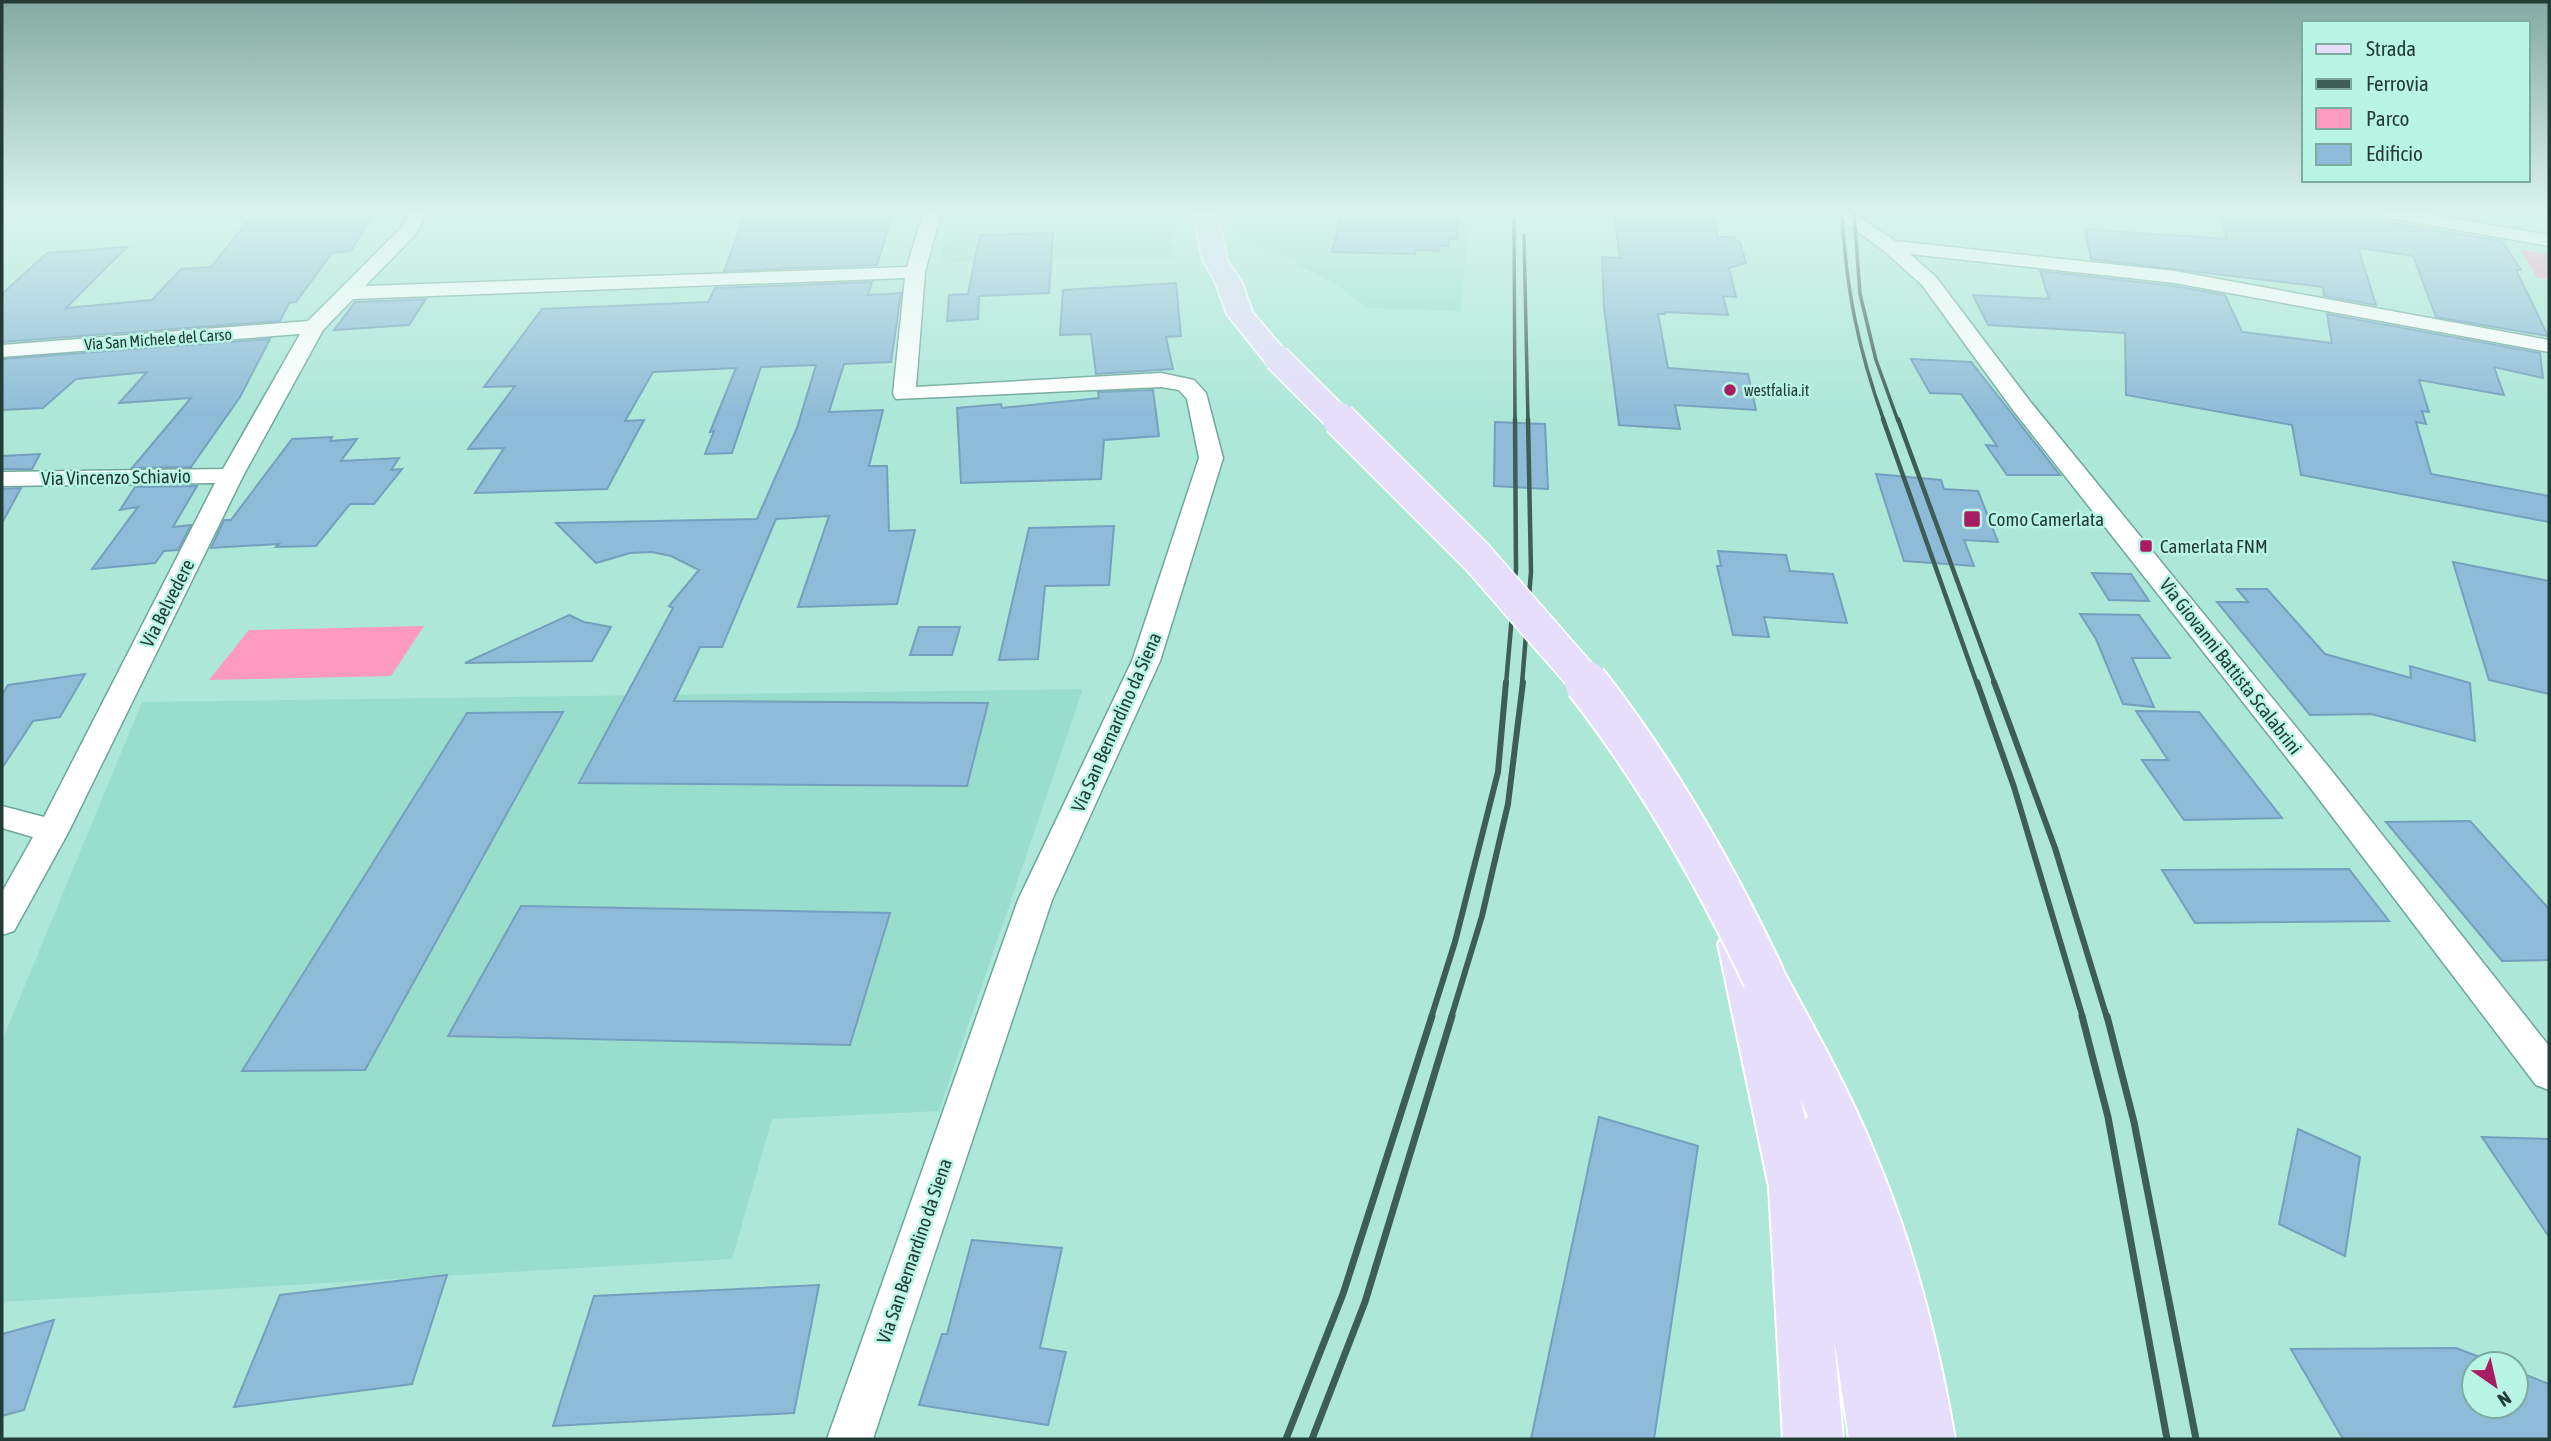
<svg xmlns="http://www.w3.org/2000/svg" width="2551" height="1441" font-family="'Asap Condensed',sans-serif">
	<style>
		.built { fill: #99decd }
		.green { fill: #fd9abe }
		.building { fill: #8ebbd8; stroke: #74a0bd; stroke-width: 2 }
		.lines { fill: none; stroke-linecap: round; stroke-linejoin: round }
		.minor-casing { stroke: #6ea799; stroke-width: 3 }
		.primary-casing { stroke: #fff; stroke-width: 4 }
		.minor { fill: #fff; fill-rule: evenodd }
		.primary { fill: #e6defb; fill-rule: evenodd }
		.rail-far3 { stroke: #3e5d55; stroke-width: 3.5 }
		.rail-far2 { stroke: #3e5d55; stroke-width: 4.5 }
		.rail-far1 { stroke: #3e5d55; stroke-width: 6 }
		.rail { stroke: #3e5d55; stroke-width: 7 }
		.primary-bridge-far2-casing { stroke: #fff; stroke-width: 29; stroke-linecap: butt }
		.primary-bridge-far1-casing { stroke: #fff; stroke-width: 36; stroke-linecap: butt }
		.primary-bridge-casing { stroke: #fff; stroke-width: 46; stroke-linecap: butt }
		.primary-bridge-far2 { stroke: #e6defb; stroke-width: 26 }
		.primary-bridge-far1 { stroke: #e6defb; stroke-width: 33 }
		.primary-bridge { stroke: #e6defb; stroke-width: 42 }
		.poi-dot { fill: #a81d61; stroke: #b9f5e5; stroke-width: 2.5 }
		.labels { text-anchor: middle; dominant-baseline: central; stroke-width: 5; stroke-linejoin: round; paint-order: stroke }
		.far-street-label { font-size: 16px; fill: #243c36; stroke: #b9f5e5 }
		.far-poi-label { font-size: 16px; fill: #243c36; stroke: #b9f5e5; text-anchor: start }
		.street-label { font-size: 19px; fill: #243c36; stroke: #b9f5e5 }
		.poi-label { font-size: 19px; fill: #243c36; stroke: #b9f5e5; text-anchor: start }
	</style>
	<rect width="100%" height="100%" fill="#ace7d8"/>
	<path class="built" d="M950,213H1169L1174,258L940,263Z
		M1238,213H1469L1461,311L1367,308L1334,283L1236,233Z
		M1083,689L939,1111L772,1119L732,1259L2,1302V1041L142,702Z"/>
	<path class="green" d="M2521,250L2549,254V279L2537,278Z
		M424,626L391,676L209,680L249,630Z"/>
	<path class="building" d="M255,213H373L351,251L332,253L296,302L289,303L280,321L2,342V294L47,253L127,247L66,308L152,300L181,269L211,267Z
		M893,213L877,265L724,271L745,215Z
		M1342,213H1459L1457,239L1449,238L1448,246H1440L1439,251L1416,250L1415,254L1332,252Z
		M1614,213H1712L1718,237H1734L1735,241L1740,242L1746,263L1729,268L1736,297L1723,296L1728,315L1665,312V314H1658L1668,368L1748,374L1756,410L1675,405L1680,429L1619,425L1604,308L1602,257L1620,258Z
		M2220,213H2332L2502,241L2521,270H2516L2548,336L2436,317L2413,256L2358,248L2376,305L2324,296L2323,287L2091,259L2085,229L2227,239Z
		M1053,233L1049,293L979,296L978,319L947,321L949,295L968,294L980,235Z
		M2040,271L2175,286L2225,295L2242,332L2332,343L2327,314L2540,353L2543,378L2494,367L2504,395L2419,380L2429,412L2422,411L2426,424L2416,422L2431,474L2549,496V522L2301,475L2292,425L2126,395L2125,333L1988,325L1973,295L2049,299Z
		M872,282L868,295L901,293L891,362L844,364L829,412L883,410L869,466H887L889,531L915,530L897,604L798,607L829,516L776,519L722,647H700L674,701L988,703L967,786L579,783L673,608L669,606L699,570L671,556L652,552L630,553L596,563L556,523L757,519L797,428L816,365L761,367L732,453L705,454L714,431L710,432L736,368L653,372L625,421L644,420L607,489L475,493L504,448L468,449L515,386L484,387L542,309L708,302L715,288Z
		M1176,283L1181,336L1166,337L1173,369L1096,374L1091,334L1060,335L1063,290Z
		M426,299L409,325L334,330L355,302Z
		M270,339L240,397L191,467L132,468L191,398L119,403L147,372L76,379L43,408L2,410V359Z
		M1911,359L1971,362L2060,475H2007L1986,445L1997,446L1961,394L1930,393Z
		M1153,390L1159,436L1104,440L1101,479L961,483L957,408L1001,404L1002,408L1099,398L1098,392Z
		M1495,422L1545,424L1548,489L1494,486Z
		M332,437L330,441L357,439L341,461L399,458L391,470L402,469L374,504H350L316,546L276,547L279,544L211,548L224,520H231L292,439Z
		M40,454L32,469H2V456Z
		M1876,474L1941,480L1944,489L1978,491L1998,542L1964,540L1974,566L1904,561Z
		M197,486L173,527L191,525L178,550L164,551L155,563L92,569L138,507L120,510L135,487Z
		M21,488L2,523V489Z
		M1114,526L1109,585L1045,586L1038,659L999,660L1029,528Z
		M1718,551L1786,555L1790,571L1833,574L1847,623L1764,617L1769,637L1733,635L1717,566H1721Z
		M2453,562L2549,581V694L2489,680Z
		M2092,573L2131,574L2149,601L2109,600Z
		M2237,589H2267L2325,654L2411,678L2410,666L2470,683L2475,741L2371,714L2310,715L2217,602H2248Z
		M2080,614L2139,615L2170,658H2132L2154,707L2123,704L2096,639Z
		M569,615L584,622L611,627L592,661L465,663Z
		M919,627H960L952,655H910Z
		M85,674L60,717L33,721L2,768V695L8,685Z
		M2136,711L2199,712L2282,818L2184,820L2142,760H2168Z
		M563,712L365,1070L242,1071L467,713Z
		M2470,821L2549,909V960L2502,961L2386,822Z
		M2349,869L2389,921L2195,923L2162,870Z
		M521,906L890,913L850,1045L448,1036Z
		M1599,1117L1698,1146L1654,1439H1531Z
		M2298,1129L2360,1157L2345,1256L2279,1224Z
		M2482,1137L2549,1139V1237Z
		M972,1240L1062,1248L1040,1348L1066,1352L1048,1425L919,1405L942,1334H947Z
		M447,1275L412,1384L234,1407L280,1295Z
		M819,1285L794,1413L553,1426L594,1296Z
		M54,1320L24,1410L2,1416V1334Z
		M2456,1348L2498,1364H2474V1406H2516V1371L2549,1384V1439H2343L2291,1349Z"/>
	<g class="lines">
		<defs>
			<path id="minor" d="M410,213H428L415,235L365,286L907,267L923,213H941L925,272L916,387L1161,373L1194,380L1206,393L1223,458L1160,661L1052,900L873,1439H827L1018,900L1132,661L1199,458L1187,399L1179,390L1161,387L896,399L893,394L905,278L353,299L323,330L243,476L69,831L14,931L2,935V892L33,837L2,828V806L44,817L215,483L2,486V472L223,469L300,334L2,357V345L308,321L401,228Z
				M1832,213H1853L1895,241L2175,271L2549,340V352L2175,283L1910,254L1936,277L2029,400L2331,770L2549,1046V1090L2536,1085L2309,786L2013,410L1922,285L1883,250Z
				M2380,213H2421L2549,235V246L2389,218Z"/>
			<path id="primary" d="M1193,213H1217L1227,260L1242,283L1252,312L1291,358L1287,364H1267L1227,314L1216,283L1203,260Z
				M1741,926L1757,931L1768,961L1780,965C1815,1029 1851,1093 1878,1161C1915,1250 1939,1345 1955,1439H1849L1834,1338L1843,1439H1783L1769,1187L1718,944L1725,931ZM1801,1100L1808,1117L1805,1119Z"/>
		</defs>
		<use href="#minor" class="minor-casing"/>
		<use href="#primary" class="primary-casing"/>
		<use href="#minor" class="minor"/>
		<use href="#primary" class="primary"/>
		<path class="rail-far3" d="M1514,213L1515,421
			M1842,213C1846,289 1858,349 1884,421
			M1854,213L1860,294L1876,360L1898,421
			M1524,235L1528,421"/>
		<path class="rail-far2" d="M1883,419L1977,684
			M1898,419L1995,684
			M1506,684L1516,569L1515,419
			M1522,684L1531,572L1528,419"/>
		<path class="rail-far1" d="M1977,682L2014,787L2083,1018
			M1994,682L2055,848L2107,1018
			M1431,1018L1455,942L1498,772L1506,682
			M1451,1018L1482,916L1508,804L1523,682"/>
		<path class="rail" d="M2082,1016L2108,1117L2167,1439
			M2107,1016L2134,1122L2196,1439
			M1286,1439L1343,1294L1432,1016
			M1312,1439L1365,1302L1452,1016"/>
		<defs>
			<path id="primary-bridge-far2" d="M1277,358L1340,421"/>
			<path id="primary-bridge-far1" d="M1339,419L1477,557L1588,684"/>
			<path id="primary-bridge" d="M1586,682C1657,773 1715,874 1764,978"/>
		</defs>
		<use href="#primary-bridge-far2" class="primary-bridge-far2-casing"/>
		<use href="#primary-bridge-far1" class="primary-bridge-far1-casing"/>
		<use href="#primary-bridge" class="primary-bridge-casing"/>
		<use href="#primary-bridge-far2" class="primary-bridge-far2"/>
		<use href="#primary-bridge-far1" class="primary-bridge-far1"/>
		<use href="#primary-bridge" class="primary-bridge"/>
	</g>
	<linearGradient id="sky" x2="0" y2="1"><stop stop-color="#83aaa2"/><stop offset="0.51" stop-color="#daf4ed"/><stop offset="1" stop-color="#daf4ed" stop-opacity="0"/></linearGradient>
	<rect width="2551" height="415" fill="url(#sky)"/>
	<g class="poi-dot">
		<circle cx="1730" cy="390" r="7"/>
		<rect x="1963" y="510" width="18" height="18" rx="3.5"/>
		<rect x="2139" y="539" width="14" height="14" rx="3.5"/>
	</g>
	<g class="labels">
		<g class="far-street-label">
			<text transform="translate(158 339) rotate(-4)">Via San Michele del Carso</text>
		</g>
		<g class="far-poi-label">
			<text x="1744" y="390">westfalia.it</text>
		</g>
		<g class="street-label">
			<text transform="translate(116 477) rotate(-1)">Via Vincenzo Schiavio</text>
			<text transform="translate(167 603) rotate(-63)">Via Belvedere</text>
			<text transform="translate(2231 666) rotate(52)">Via Giovanni Battista Scalabrini</text>
			<text transform="translate(1116 722) rotate(-66)">Via San Bernardino da Siena</text>
			<text transform="translate(914 1251) rotate(-71)">Via San Bernardino da Siena</text>
		</g>
		<g class="poi-label">
			<text x="1988" y="519">Como Camerlata</text>
			<text x="2160" y="546">Camerlata FNM</text>
		</g>
	</g>
	<rect width="2551" height="1441" fill="none" stroke="#243c36" stroke-width="7"/>
	<rect x="2302" y="21" width="228" height="161" fill="#b9f5e5" stroke="#7dab9f" stroke-width="2"/>
	<rect x="2316" y="44" width="35" height="10" fill="#e6defb" stroke="#7dab9f" stroke-width="2"/>
	<text x="2366" y="56" font-size="21" fill="#243c36">Strada</text>
	<rect x="2316" y="79" width="35" height="10" fill="#3e5d55" stroke="#7dab9f" stroke-width="2"/>
	<text x="2366" y="91" font-size="21" fill="#243c36">Ferrovia</text>
	<rect x="2316" y="108" width="35" height="21" fill="#fd9abe" stroke="#7dab9f" stroke-width="2"/>
	<text x="2366" y="126" font-size="21" fill="#243c36">Parco</text>
	<rect x="2316" y="144" width="35" height="21" fill="#8ebbd8" stroke="#7dab9f" stroke-width="2"/>
	<text x="2366" y="161" font-size="21" fill="#243c36">Edificio</text>
	<g transform="translate(2495 1385) rotate(146)"><circle r="33" fill="#b9f5e5" stroke="#7dab9f" stroke-width="2"/>
	<path d="M0-5L12 26L0 18L-12 26Z" fill="#a81d61"/>
	<text y="-10" font-size="19" font-weight="bold" text-anchor="middle" fill="#243c36">N</text>
	</g>
</svg>
